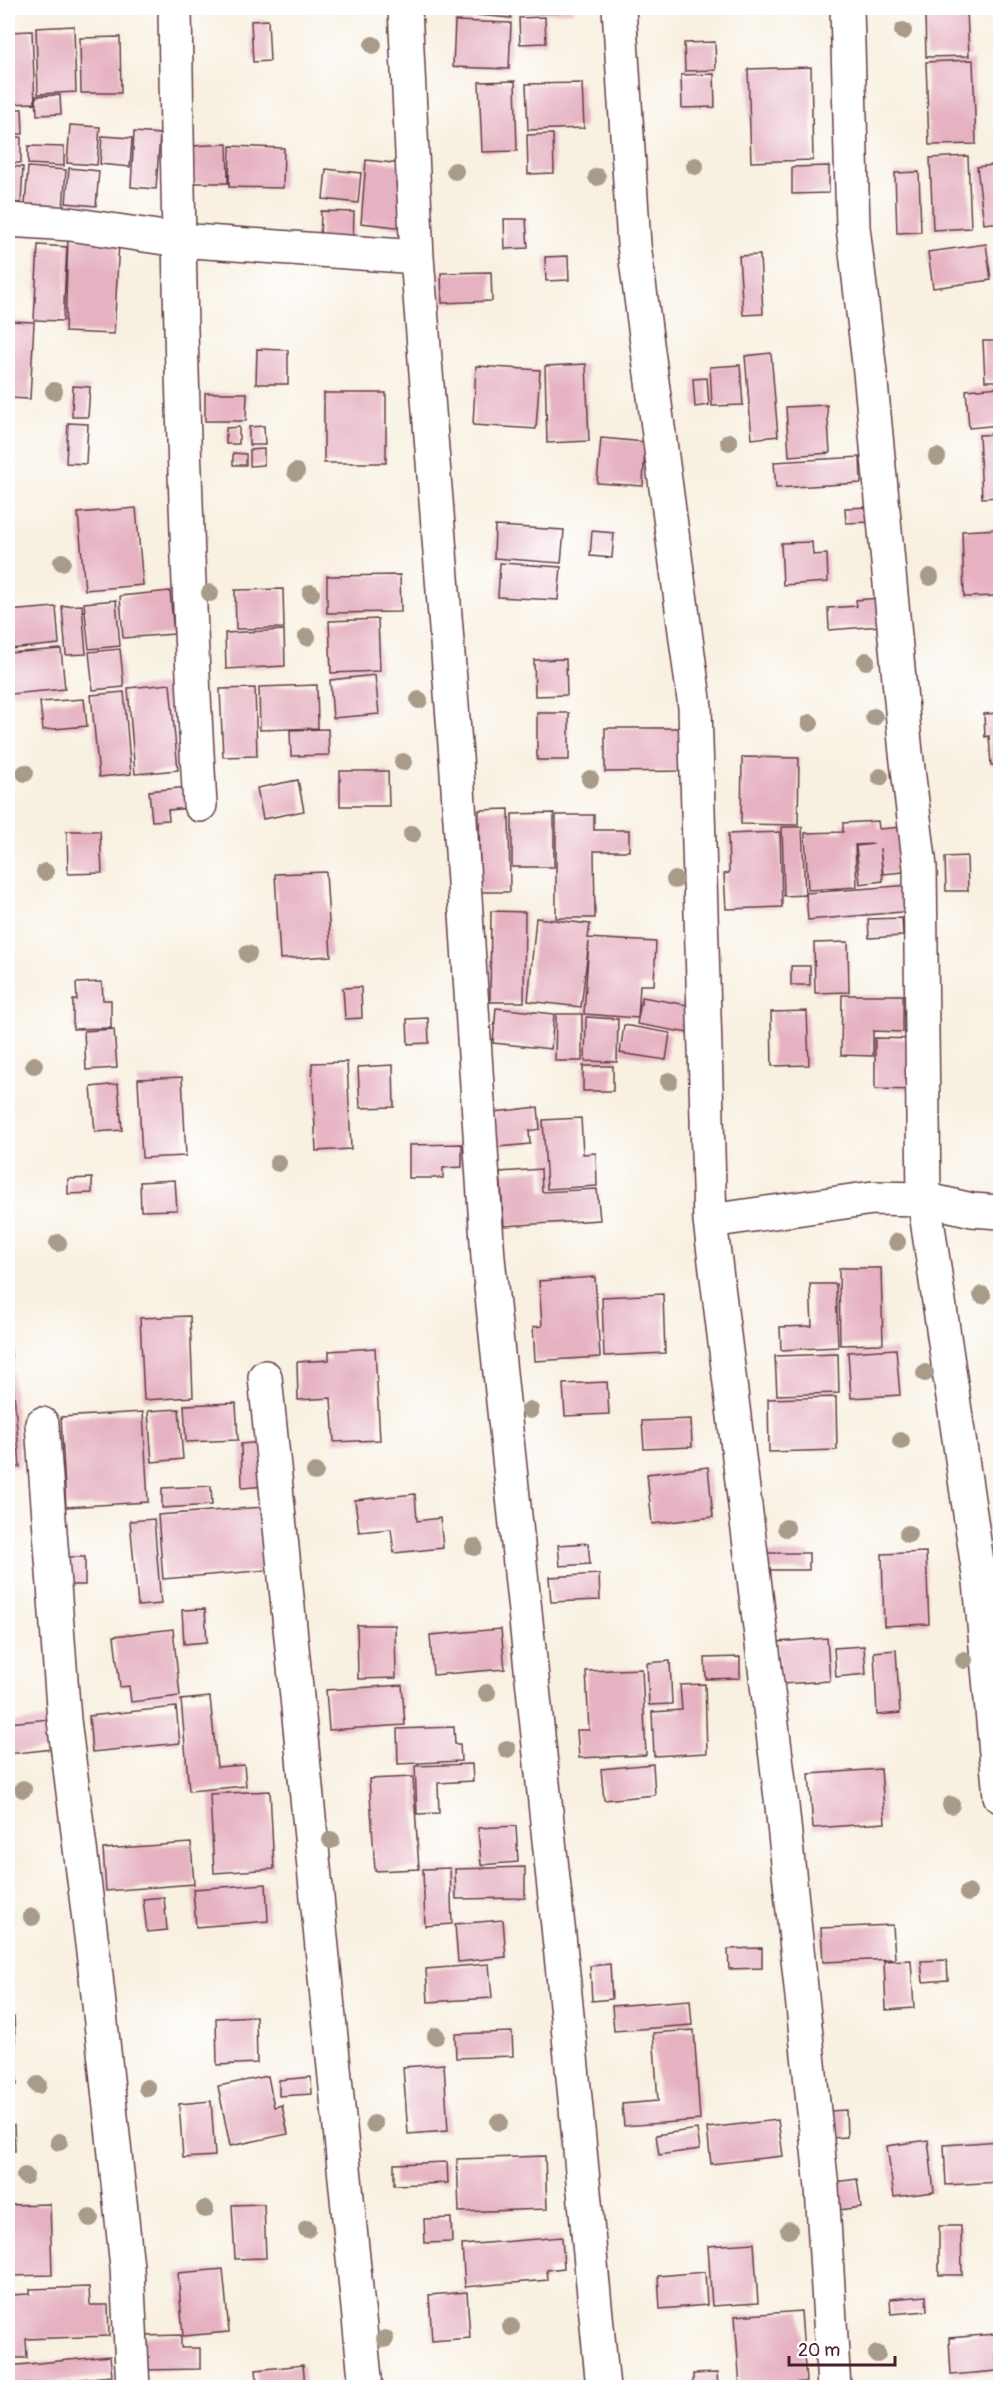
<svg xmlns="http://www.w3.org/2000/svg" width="1008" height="2395" font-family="Pangolin,sans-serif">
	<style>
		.building { fill: #e6b2c2 }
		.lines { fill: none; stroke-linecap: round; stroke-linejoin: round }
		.minor-casing { stroke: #643e46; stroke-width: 36 }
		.minor { stroke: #fff; stroke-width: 33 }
		.tree { fill: #a89b8a }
	</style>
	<rect width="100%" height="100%" fill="#fff"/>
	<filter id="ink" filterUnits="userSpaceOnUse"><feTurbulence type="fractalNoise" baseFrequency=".0167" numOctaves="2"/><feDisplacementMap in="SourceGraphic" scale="12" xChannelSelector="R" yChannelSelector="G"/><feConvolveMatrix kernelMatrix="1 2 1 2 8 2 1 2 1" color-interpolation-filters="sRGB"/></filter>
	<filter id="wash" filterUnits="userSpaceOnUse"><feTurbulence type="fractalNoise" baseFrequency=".008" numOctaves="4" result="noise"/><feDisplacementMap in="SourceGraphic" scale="24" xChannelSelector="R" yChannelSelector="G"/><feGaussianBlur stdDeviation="1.35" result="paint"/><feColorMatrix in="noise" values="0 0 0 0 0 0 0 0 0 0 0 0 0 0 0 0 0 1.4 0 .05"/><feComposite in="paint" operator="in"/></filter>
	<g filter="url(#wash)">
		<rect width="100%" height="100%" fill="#f8f0e0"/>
		<g id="blocks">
			<path class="building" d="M451,8H512L511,18L451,13Z
				M519,8H574V12L519,14Z
				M746,8H783V9L746,11Z
				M926,8H963V10L926,11Z
				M967,11L969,56L926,57L925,13Z
				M545,17L546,43L520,44L519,18Z
				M268,20L270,61L253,62L251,21Z
				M455,21L511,23L509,69L453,67Z
				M74,26L76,92L38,94L36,28Z
				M32,31L35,103L8,104V32Z
				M120,37L121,93H81L80,38Z
				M715,42L716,70L685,71L684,43Z
				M973,60L976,144L929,145L926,62Z
				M811,67L813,160L751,162L748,69Z
				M714,74L715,107L682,108L681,75Z
				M515,81L517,151L482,152L479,82Z
				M582,83L584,128L528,130L526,84Z
				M60,95L61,114L37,115L36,96Z
				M8,109H22L23,134H8Z
				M70,125L100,127L97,165L67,163Z
				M134,132L160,134L156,189L131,187Z
				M553,134L554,173L528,174L527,135Z
				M102,136L132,138L130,167L100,164Z
				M8,137H21V163H8Z
				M227,144L228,183H194L193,146Z
				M28,146L64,147V166L28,164Z
				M230,146L284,148L283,188L229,187Z
				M968,156L971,228L933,230L930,158Z
				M366,160L411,165L405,228L361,223Z
				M1000,164V222L984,224L977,167Z
				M8,166L23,167L21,203L8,202Z
				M829,166V193L792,194V167Z
				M28,167L66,170L63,208L25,205Z
				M69,168L99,171L96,206L66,203Z
				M326,169L361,173L358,203L323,199Z
				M919,172L921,232L897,233L895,173Z
				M321,211L354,212L353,241L320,240Z
				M504,219H526L528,248L505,249Z
				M68,238L119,241L114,334L65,332Z
				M986,244L991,280L933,288L928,252Z
				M38,245L67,247L63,321L34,320Z
				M760,255L763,314L743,315L739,256Z
				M568,256L569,280L546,281L545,257Z
				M491,272L492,301L442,303L441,273Z
				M8,321L34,322L30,399L8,398Z
				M983,341H998L1000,381H985Z
				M257,349L288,350V384H256Z
				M771,353L778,436L752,439L745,356Z
				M586,364L589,441L547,443L545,366Z
				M740,365L743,405L712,406L710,367Z
				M476,366L540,370L536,429L473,425Z
				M707,378L709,405L695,407L693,379Z
				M73,386L90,387L88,417H72Z
				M1000,387V425L969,428L966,390Z
				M205,393H247L246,421H205Z
				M324,393H386V463H324Z
				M827,405L830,453L789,456L786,407Z
				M68,423L88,424L86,464L66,463Z
				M264,426L265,445H249V427Z
				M239,427V444H226V428Z
				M999,434L1000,497L982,498L979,435Z
				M601,438L645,442L643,486L597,483Z
				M264,449V465L250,466V450Z
				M233,453L246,454V465H233Z
				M860,457L861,483L776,488L774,462Z
				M871,507L872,522L846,523L845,508Z
				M136,508L143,585L85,590L78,513Z
				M495,526L564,530L561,563L494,558Z
				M1000,529V596L964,597L962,531Z
				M592,531L614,533L612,558L590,556Z
				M812,542L813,555L827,554L828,582L783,585L781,543Z
				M500,563L561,567L558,600L498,597Z
				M400,575L401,612L327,613V576Z
				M283,589L284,628L236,629L235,590Z
				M170,591L174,634L123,638L120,596Z
				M879,598L881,626L829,630L828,608L857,606L856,600Z
				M116,600L120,646L89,649L84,603Z
				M82,605L86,654L66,655L62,606Z
				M56,607L59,644L10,649L8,611Z
				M378,619L380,671L331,673L329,621Z
				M284,630L285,666L226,669L225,633Z
				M61,649L65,689L11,694L8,653Z
				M120,649L124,687L93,690L89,652Z
				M566,659L567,695L535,696L534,660Z
				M375,675L379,714L333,718L330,680Z
				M170,684L178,770L135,774L128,688Z
				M317,685L318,728L260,730L259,687Z
				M255,688L257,756L223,757L220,689Z
				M124,692L131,774L99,777L91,695Z
				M84,699L87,726L43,730L40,702Z
				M537,713H569V760H537Z
				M1000,713V760L999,765H991L989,736L985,737L984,714Z
				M605,728H687V771L605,772Z
				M328,729L329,755L291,756L290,730Z
				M742,757L799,758L798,825L741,824Z
				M340,771H388L389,806H340Z
				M298,780L304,811L263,819L257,788Z
				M188,787L190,808L168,810L169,820L152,821L149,791Z
				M509,809L510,892H480L479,810Z
				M554,813V867H512V814Z
				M556,815H594V830H629V851H594L595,918H556Z
				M878,821L879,829L902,827L914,871L883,874L880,848L883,881L860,884L856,846L874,844L855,845L857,887L808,890L805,833L843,832V823Z
				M782,827H802L805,895L784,896Z
				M67,831H100L102,873L68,874Z
				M780,832L782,907L726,909L724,874L729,873L728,834Z
				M967,856L968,891H946L945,857Z
				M326,872L331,956L280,959L275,874Z
				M911,885L913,911L808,920L806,893Z
				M491,911L525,912L524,1002H490Z
				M536,918L590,924L588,938L656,942L654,985H640L638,1018L584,1014L589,942L581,1007L528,1001Z
				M902,918L903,936L869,938L868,919Z
				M848,942L849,992L815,993L814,943Z
				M791,966H810V985H791Z
				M102,982L103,1000H111V1028L73,1029V1000H77L76,983Z
				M361,987L362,1018L345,1019L343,988Z
				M842,995H903V1032L873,1031V1056L841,1055Z
				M642,997L693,1006L688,1033L637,1024Z
				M496,1008L554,1014L551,1049L493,1043Z
				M807,1011L809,1065L772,1066L771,1012Z
				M556,1014H582V1061H555Z
				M586,1017L618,1019L617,1062L585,1061Z
				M428,1018L429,1043L408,1044L407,1019Z
				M624,1025L670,1033L666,1060L620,1053Z
				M114,1029L117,1068L86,1070L84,1031Z
				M875,1038L918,1039V1090L875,1089Z
				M347,1062L351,1149L316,1151L312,1063Z
				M393,1065L394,1107L360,1108L358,1067Z
				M583,1066H613V1091H583Z
				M182,1077L186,1156L142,1158L138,1079Z
				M118,1084L122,1130L95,1132L91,1087Z
				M538,1107L540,1129L529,1131L530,1144L497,1147L494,1112Z
				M581,1118L583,1154L596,1153L597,1186L547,1189L543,1120Z
				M462,1144V1167L443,1168V1178H409V1145Z
				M541,1169L542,1192L597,1189L600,1220L504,1226L500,1172Z
				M92,1178V1193L68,1194V1179Z
				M175,1180L177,1210L141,1211L140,1182Z
				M839,1268H881L883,1344L840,1345Z
				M595,1277L600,1357L535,1361L533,1327L542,1326L539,1281Z
				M810,1284H836L838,1347L781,1350L780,1327L812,1326Z
				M663,1294L665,1353L604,1356L602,1297Z
				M190,1316L193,1397L144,1400L140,1318Z
				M8,1343H10L20,1467L8,1468Z
				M375,1348L380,1440L334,1442L331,1398L298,1400L297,1362L329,1360V1351Z
				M896,1349L900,1395L851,1398L848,1352Z
				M838,1354L839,1393L777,1395L775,1356Z
				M607,1382L609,1414L565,1416L563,1384Z
				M836,1397L837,1450L769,1452L768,1399Z
				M236,1403L238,1440L186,1442L184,1405Z
				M179,1409L183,1459L152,1462L148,1411Z
				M143,1412L148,1502L66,1507L61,1417Z
				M691,1419L692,1447L644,1449L642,1421Z
				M263,1442L266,1486L242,1488L241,1444Z
				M708,1467L713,1517L652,1524L647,1474Z
				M211,1486L212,1505L162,1508V1488Z
				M415,1494L417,1521L440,1518L443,1548L394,1553L391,1529L359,1532L355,1500Z
				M264,1507L269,1570L163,1579L158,1515Z
				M154,1519L161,1604L138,1606L130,1521Z
				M588,1543L590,1564L560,1566L558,1545Z
				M926,1552L929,1624L884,1626L882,1554Z
				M765,1553H809V1570H765Z
				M67,1557H85V1585H67Z
				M599,1574L600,1600L551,1602L549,1577Z
				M205,1609L207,1642L184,1644L182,1610Z
				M357,1625H395L396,1678L358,1679Z
				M173,1629L180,1696L131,1702L129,1686L120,1687L114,1636Z
				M501,1629L505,1669L433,1675L430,1635Z
				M827,1638L830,1681L781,1684L778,1642Z
				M864,1646L866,1674L836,1677L834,1648Z
				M896,1650L900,1713L877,1715L874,1652Z
				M740,1657V1678L706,1679L705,1658Z
				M670,1661L672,1704L649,1705L647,1663Z
				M642,1669L646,1755L579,1758L577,1730H589L586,1671Z
				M705,1684L707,1753L654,1756L652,1712L682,1710L680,1685Z
				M402,1685L405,1725L329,1730L326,1690Z
				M210,1697L217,1767L244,1765L246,1786L189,1791L181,1700Z
				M176,1707L180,1743L92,1752L89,1716Z
				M50,1719L53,1749L8,1754V1723Z
				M454,1727L455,1744H460L461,1761L398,1764L397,1729Z
				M472,1764L473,1781L438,1783L439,1813L417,1814L415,1766Z
				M653,1764L655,1795L604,1800L601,1769Z
				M881,1769L885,1823L813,1828L809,1774Z
				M413,1777L419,1869L375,1871L369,1779Z
				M270,1791L274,1869L214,1873L210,1794Z
				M516,1826L518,1862L481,1865L478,1828Z
				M191,1843L194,1884L106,1891L103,1849Z
				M525,1867V1898L456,1899L455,1869Z
				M450,1868L452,1924L425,1926L423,1869Z
				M266,1884L268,1921L196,1927L193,1889Z
				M164,1897L167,1930L147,1932L143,1899Z
				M503,1920L506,1957L458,1962L455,1924Z
				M893,1925L895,1959L823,1962L821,1928Z
				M762,1948V1968L729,1969L728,1949Z
				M911,1960L914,2008L886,2010L884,1961Z
				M947,1960L948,1980L923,1982L921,1961Z
				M489,1964L492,1998L428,2002L426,1969Z
				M610,1964L612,1999L592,2001L590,1966Z
				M690,2000L692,2025L614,2031L612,2006Z
				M256,2016L257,2063L217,2065L216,2018Z
				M8,2017H14L17,2085L8,2086Z
				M694,2030L700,2120L624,2126L622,2104L658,2101L653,2033Z
				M512,2032L513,2056L456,2058L455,2034Z
				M444,2064L448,2131L408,2134L403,2067Z
				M268,2076L274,2107L282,2105L288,2134L230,2146L218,2086Z
				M311,2077L312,2094L279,2096V2080Z
				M211,2101L215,2156L183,2158L179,2104Z
				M846,2110L847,2137L831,2138L830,2111Z
				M778,2120L783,2156L711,2164L707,2128Z
				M8,2125H14L15,2151H8Z
				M697,2129L700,2149L659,2155L656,2135Z
				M928,2140L934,2192L894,2197L887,2146Z
				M1000,2141V2182L946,2185L944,2145Z
				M545,2156L547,2209L459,2212L457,2159Z
				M447,2162L448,2183L394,2185V2164Z
				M857,2179L861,2207L839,2210L835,2182Z
				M50,2204L52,2275L8,2276V2205Z
				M264,2204L266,2258L235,2259L232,2205Z
				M451,2218L452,2242L425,2243L424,2219Z
				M939,2226H961L962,2275H939Z
				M562,2237L564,2268L547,2270L548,2280L465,2287L462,2245Z
				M754,2243L758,2303L712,2306L708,2246Z
				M223,2269L229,2332L183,2336L178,2273Z
				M705,2272L707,2305L660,2309L658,2276Z
				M89,2287L90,2305H108L109,2336L26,2339L27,2358H8V2295L30,2294V2289Z
				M467,2292L470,2338L432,2341L429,2295Z
				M926,2296L927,2311L891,2314L890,2299Z
				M801,2311L806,2382L764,2385V2388H740L735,2316Z
				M995,2334L997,2371L951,2375L949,2338Z
				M181,2335V2348H200V2369L144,2370L143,2336Z
				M110,2356L112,2376L8,2386V2366Z
				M303,2365L305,2386L258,2388L256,2370Z
				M717,2373L718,2388H693V2374Z"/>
		</g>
	</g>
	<g filter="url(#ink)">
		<use href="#blocks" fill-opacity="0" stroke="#643e46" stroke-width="1.5"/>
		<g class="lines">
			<defs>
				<path id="minor" d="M175,8C179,273 184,540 200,805
					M405,8L417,257L456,757L488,1258L563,1974L603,2388
					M619,8L634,245L695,707L710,1221L782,1806L822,2188L834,2388
					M847,8L853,227L870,372L906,753L920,867L924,1199L980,1582L1000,1796
					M8,220L70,224L178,240L417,257
					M710,1221L873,1198L924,1199L972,1210L1000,1212
					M265,1377L366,2388
					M42,1424L64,1720L96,1976L127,2267L133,2388"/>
			</defs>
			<use href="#minor" class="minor-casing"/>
			<use href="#minor" class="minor"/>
		</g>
		<g class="tree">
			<circle cx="903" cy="31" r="9"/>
			<circle cx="373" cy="45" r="9"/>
			<circle cx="695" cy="166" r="9"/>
			<circle cx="455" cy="171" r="9"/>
			<circle cx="597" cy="177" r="9"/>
			<circle cx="54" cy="391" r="9"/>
			<circle cx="729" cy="442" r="9"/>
			<circle cx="937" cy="457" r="9"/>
			<circle cx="296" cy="472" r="9"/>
			<circle cx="62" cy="562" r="9"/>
			<circle cx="930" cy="577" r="9"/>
			<circle cx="210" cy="593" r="9"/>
			<circle cx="311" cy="593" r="9"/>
			<circle cx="307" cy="637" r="9"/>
			<circle cx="866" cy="661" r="9"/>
			<circle cx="419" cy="700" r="9"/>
			<circle cx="874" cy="717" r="9"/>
			<circle cx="810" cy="723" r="9"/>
			<circle cx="403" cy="762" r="9"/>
			<circle cx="25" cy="773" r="9"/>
			<circle cx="880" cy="777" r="9"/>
			<circle cx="590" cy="779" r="9"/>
			<circle cx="412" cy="834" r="9"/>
			<circle cx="45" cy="872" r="9"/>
			<circle cx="675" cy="880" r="9"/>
			<circle cx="248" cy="954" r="9"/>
			<circle cx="34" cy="1065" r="9"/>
			<circle cx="669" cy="1081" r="9"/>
			<circle cx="278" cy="1163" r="9"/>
			<circle cx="897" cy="1242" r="9"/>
			<circle cx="58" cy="1243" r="9"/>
			<circle cx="982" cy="1295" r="9"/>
			<circle cx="925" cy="1373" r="9"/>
			<circle cx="530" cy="1410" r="9"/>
			<circle cx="901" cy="1441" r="9"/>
			<circle cx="315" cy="1472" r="9"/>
			<circle cx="786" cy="1528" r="9"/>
			<circle cx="908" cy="1534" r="9"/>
			<circle cx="474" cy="1547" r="9"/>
			<circle cx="964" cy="1660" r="9"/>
			<circle cx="487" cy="1693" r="9"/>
			<circle cx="507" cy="1749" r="9"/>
			<circle cx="23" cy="1789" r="9"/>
			<circle cx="951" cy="1805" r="9"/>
			<circle cx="331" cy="1840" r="9"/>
			<circle cx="968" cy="1893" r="9"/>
			<circle cx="32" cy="1917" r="9"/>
			<circle cx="436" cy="2036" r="9"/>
			<circle cx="38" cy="2085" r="9"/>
			<circle cx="147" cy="2088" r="9"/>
			<circle cx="499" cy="2122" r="9"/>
			<circle cx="374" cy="2124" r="9"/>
			<circle cx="59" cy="2142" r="9"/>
			<circle cx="25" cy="2176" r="9"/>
			<circle cx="205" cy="2209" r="9"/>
			<circle cx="90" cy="2218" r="9"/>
			<circle cx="307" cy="2229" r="9"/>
			<circle cx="789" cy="2230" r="9"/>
			<circle cx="511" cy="2327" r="9"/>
			<circle cx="385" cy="2339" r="9"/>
			<circle cx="877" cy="2354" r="9"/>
		</g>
	</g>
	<rect width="1008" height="2395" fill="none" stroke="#fff" stroke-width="30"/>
	<path d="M789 2356v9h106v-9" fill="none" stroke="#4a1f2b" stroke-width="3"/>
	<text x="798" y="2356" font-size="18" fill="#4a1f2b" stroke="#ffffff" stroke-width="4.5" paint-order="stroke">20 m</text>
</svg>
